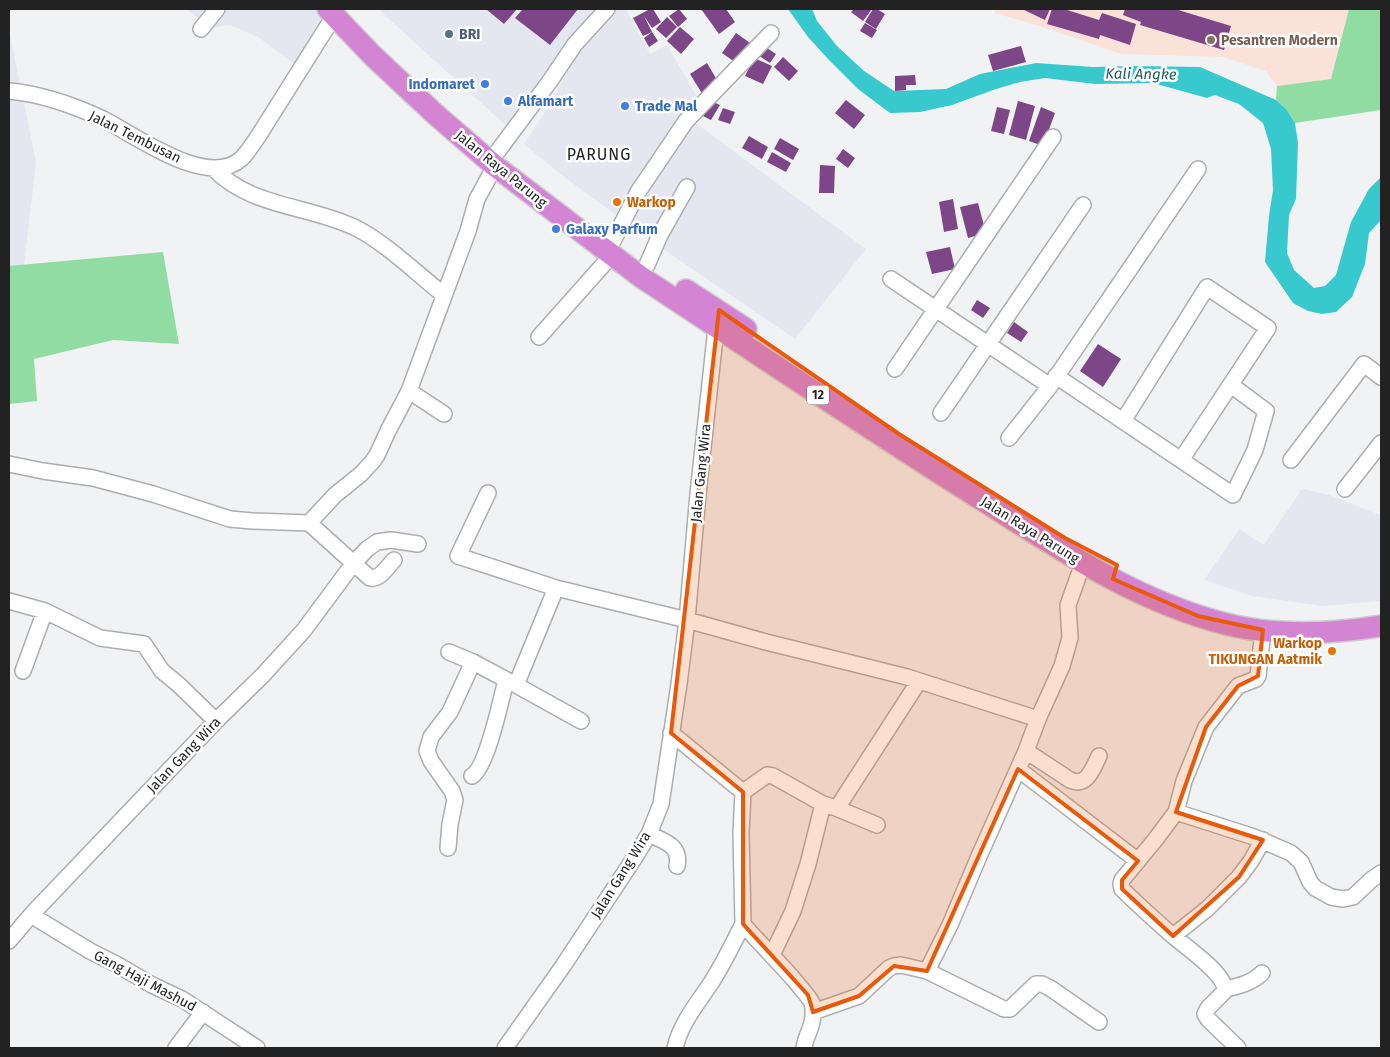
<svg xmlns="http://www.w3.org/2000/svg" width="1390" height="1057" font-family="'Fira Sans',sans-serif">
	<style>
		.built { fill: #e5e7f0 }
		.education { fill: #fae2d8 }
		.green { fill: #91dca2 }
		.water { fill: #38c9ce }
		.building { fill: #7d4687 }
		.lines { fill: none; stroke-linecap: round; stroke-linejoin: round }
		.minor-casing { stroke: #adadaf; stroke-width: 18 }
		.highway-casing { stroke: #cecece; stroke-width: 24 }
		.minor { stroke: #fff; stroke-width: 15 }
		.highway { stroke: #d384d3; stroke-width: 21 }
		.marked { fill: #e8590c; fill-opacity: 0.2; stroke: #e8590c; stroke-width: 4; stroke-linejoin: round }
		.service-dot { fill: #5c6f8a; stroke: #fff; stroke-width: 2 }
		.education-dot { fill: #8d6e63; stroke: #fff; stroke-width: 2 }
		.shop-dot { fill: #3f7fe0; stroke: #fff; stroke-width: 2 }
		.food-dot { fill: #e8710a; stroke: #fff; stroke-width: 2 }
		.labels { text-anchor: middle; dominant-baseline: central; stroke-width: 5; stroke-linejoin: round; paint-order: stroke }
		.shield { fill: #fff; stroke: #646464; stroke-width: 1 }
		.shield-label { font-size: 12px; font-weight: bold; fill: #222 }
		.service-label { font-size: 14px; font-weight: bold; fill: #4e5e75; stroke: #fff; text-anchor: start }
		.education-label { font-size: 14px; font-weight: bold; fill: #785e54; stroke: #fff; text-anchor: start }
		.shop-label { font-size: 14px; font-weight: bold; fill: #366cbe; stroke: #fff; text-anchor: start }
		.street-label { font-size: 14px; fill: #222; stroke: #fff }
		.food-label { font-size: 14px; font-weight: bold; fill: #c56008; stroke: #fff; text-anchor: start }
		.water-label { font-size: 15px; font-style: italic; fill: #245d5f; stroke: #fff }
		.quarter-label { font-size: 16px; letter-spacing: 1px; fill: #222; stroke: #fff }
	</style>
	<rect width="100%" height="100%" fill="#f1f2f3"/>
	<path class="built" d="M186,9H326L334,18L303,70L258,37L230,25L209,28Z
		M378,9H599L563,47L512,131Z
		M615,9H626L650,54L667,45L699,100L682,113L866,249L795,339L653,242L563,176L524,144L552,101L574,58Z
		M9,30L36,162L24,265L9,266Z
		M1302,489L1326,494L1381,515V601L1322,606L1252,596L1204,580L1239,529L1264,545Z"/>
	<path class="education" d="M995,9H1349L1331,79L1277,86L1266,71L1223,57L1121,54L1043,27L995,13Z"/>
	<path class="green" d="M1349,9H1381V110L1295,123L1287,110L1276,100L1277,86L1331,79Z
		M163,252L179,344L113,340L34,359L37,401L9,404V266Z"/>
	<path class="water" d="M788,9H812L817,21L837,46L864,71L894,91L946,89L980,74L1036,63L1093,67L1135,66L1200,67L1276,100L1287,110L1295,123L1298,143L1296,199L1289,215L1287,253L1294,270L1314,288L1325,286L1336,275L1351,222L1369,189L1381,177V220L1369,233L1365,264L1352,297L1336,312L1322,314L1308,311L1293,303L1265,262L1269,216L1273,190L1271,149L1263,123L1239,104L1215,95L1207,98L1153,83L1095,84L1045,78L1020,82L993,90L952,105L920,112L890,113L858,89L829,60L808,37Z"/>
	<path class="building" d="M486,9H517L504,24Z
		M523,9H578L550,45L515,18Z
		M650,9H653L661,22L652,28L644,16L652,32L643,36L633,18Z
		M679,9L687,19L678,27L669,16Z
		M701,9H726L735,22L719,34Z
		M854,9H872L863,21L851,12Z
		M873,9H877L885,14L876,29L865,22Z
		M1022,9H1050L1045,20Z
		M1052,9H1064L1099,20L1102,13L1136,24L1130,45L1100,35L1099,39L1047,24Z
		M1125,9H1175L1231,26L1224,50L1140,25L1141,22L1123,15Z
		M667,17L677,27L666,38L656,29Z
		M865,23L877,30L872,38L860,31Z
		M680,27L694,39L681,54L667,41Z
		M652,32L658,41L649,47L644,38Z
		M736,33L753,45L739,65L722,53Z
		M764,46L776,54L770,63L758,55Z
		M1021,46L1026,62L993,71L988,55Z
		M783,57L798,71L789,81L774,67Z
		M754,58L772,66L763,84L745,76Z
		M707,63L720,85L703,95L690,74Z
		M915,75L916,85H906V90L895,91V76Z
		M846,100L865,115L854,129L835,113Z
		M711,101L720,105L711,120L703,116Z
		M1018,101L1035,106L1026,140L1009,135Z
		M997,107L1010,110L1004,134L991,131Z
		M1041,107L1055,113L1043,146L1029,141Z
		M723,108L735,112L730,124L718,120Z
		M749,136L768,147L762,159L742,148Z
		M780,138L799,149L793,160L774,149Z
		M843,149L855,158L848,168L836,159Z
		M772,152L791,163L786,172L767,162Z
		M820,165L835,166L834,193H819Z
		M953,199L958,229L944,232L939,202Z
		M978,203L986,233L968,238L960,207Z
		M950,247L955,269L932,274L926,252Z
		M977,300L990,308L983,318L971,310Z
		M1014,322L1028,332L1021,342L1007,333Z
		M1098,344L1121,359L1103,387L1080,371Z"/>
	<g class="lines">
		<defs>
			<path id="minor" d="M201,29L217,9
				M9,91C42,94 73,105 103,119C135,135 207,189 241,159C250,151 264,127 271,116C292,83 313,49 334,16
				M498,151L550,81L575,44L607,9
				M213,168C251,208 309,205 356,228C387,244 416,273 444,295
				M613,241L638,192L686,121L771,33
				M647,265L660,235L687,187
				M891,279L1050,386
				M539,337L611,256
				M895,369L1053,137
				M1056,376L1233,495L1255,450L1266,411L1231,385
				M409,391L444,414
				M941,413L1083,205
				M1123,421L1207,287L1268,328L1181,460
				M1009,438L1050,386L1198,169
				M1291,460L1364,364L1381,377
				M9,464L43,471L93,478L153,494L230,519L252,521L309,523L335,495L361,474L373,461L377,455L388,431L409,391L468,231L477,199L495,166
				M1345,489L1381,443
				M488,493L458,556L556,588L687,620L766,642L859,665L907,677L1038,719
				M309,523L370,578C380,580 387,567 394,560
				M9,601L45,611L100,638L144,644L162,671L178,684L216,721
				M1263,630L1258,676L1256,679L1238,686L1206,727L1184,781L1176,812L1254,837L1291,853L1301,862L1310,882L1315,888L1331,897L1343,899L1353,897L1371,880L1381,873
				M449,652L473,662L516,685L556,588
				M23,671L45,611
				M516,685L581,721
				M671,733L743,792
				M1026,751L1070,780C1087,788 1093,768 1099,756
				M1018,769L1138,861
				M472,776C487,767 501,700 506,680
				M743,792L741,833L743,924C760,944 779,962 796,982C801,989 808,995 812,1003C813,1007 814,1011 813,1015C813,1027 805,1037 804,1048
				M743,792L767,775L773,776L823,804L836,808L839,805L919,681
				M836,808L877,825
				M1176,812L1155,840L1122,880L1121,884L1122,889C1138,905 1156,921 1173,936C1186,947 1226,974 1225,991L1208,1008L1205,1014L1208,1019L1238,1048
				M649,834C665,842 681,845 677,866
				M448,848L450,824L455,800L452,791L431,761L427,751L431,737L450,712L473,662
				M31,915L90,951L116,964L152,985L182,999L257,1048
				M1173,936L1207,909L1239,877L1251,861L1263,840
				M9,941L31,915L216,721L263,675L304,630L353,564L367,549L377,542L391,540L418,544
				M772,955L793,911L808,864L823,804
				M927,971L950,925L980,854L1026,751L1038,719L1062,666L1070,638L1068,605L1083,563
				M1226,989C1239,986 1252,983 1262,973
				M813,1012L859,996L889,968L894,966L901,965L927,971L1004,1009H1010L1036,984H1042L1050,988L1099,1022
				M176,1048L203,1012
				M505,1048L563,966L635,857L649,834L661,804L679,684L687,620L698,494L717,319
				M675,1048C680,1025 696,1005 709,986C722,967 732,945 743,924"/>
			<path id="highway" d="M328,9L373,56L435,114L495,166L641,277C752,350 863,425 976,496C1057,547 1132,600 1226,624C1277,637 1330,634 1381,626
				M686,290L746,329"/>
		</defs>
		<use href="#minor" class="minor-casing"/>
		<use href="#highway" class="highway-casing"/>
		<use href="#minor" class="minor"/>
		<use href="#highway" class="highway"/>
	</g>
	<path class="marked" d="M719,310L899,434L1065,538L1117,565L1113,579L1198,616L1263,630L1258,676L1238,686L1206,727L1176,812L1263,840L1239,877L1173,936L1122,889V880L1138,861L1018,769L927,971L894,966L859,996L813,1012L808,995L743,924V792L671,733Z"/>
	<circle class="service-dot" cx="449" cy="34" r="5"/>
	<circle class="education-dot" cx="1211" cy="40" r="5"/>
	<g class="shop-dot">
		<circle cx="485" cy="84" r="5"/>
		<circle cx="508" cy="101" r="5"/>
		<circle cx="625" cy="106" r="5"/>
		<circle cx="556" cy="229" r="5"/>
	</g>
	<g class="food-dot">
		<circle cx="617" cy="202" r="5"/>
		<circle cx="1332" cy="651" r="5"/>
	</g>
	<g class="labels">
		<rect class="shield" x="807" y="385.5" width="22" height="19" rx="4"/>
		<g class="shield-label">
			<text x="818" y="395">12</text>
		</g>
		<g class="service-label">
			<text x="459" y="34">BRI</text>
		</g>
		<g class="education-label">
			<text x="1221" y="40">Pesantren Modern</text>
		</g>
		<g class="shop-label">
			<text x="475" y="84" text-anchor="end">Indomaret</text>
			<text x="518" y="101">Alfamart</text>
			<text x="635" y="106">Trade Mal</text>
			<text x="566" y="229">Galaxy Parfum</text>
		</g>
		<g class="street-label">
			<text transform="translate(135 137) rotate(26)">Jalan Tembusan</text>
			<text transform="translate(501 169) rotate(39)">Jalan Raya Parung</text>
			<text transform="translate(701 473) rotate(-84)">Jalan Gang Wira</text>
			<text transform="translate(1030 530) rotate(32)">Jalan Raya Parung</text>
			<text transform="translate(184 755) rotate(-46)">Jalan Gang Wira</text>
			<text transform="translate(621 875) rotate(-58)">Jalan Gang Wira</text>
			<text transform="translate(145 981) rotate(28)">Gang Haji Mashud</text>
		</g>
		<g class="food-label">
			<text x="627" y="202">Warkop</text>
			<text x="1322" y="643" text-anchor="end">Warkop<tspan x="1322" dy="16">TIKUNGAN Aatmik</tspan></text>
		</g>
		<g class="water-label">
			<text transform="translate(1141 74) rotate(1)">Kali Angke</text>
		</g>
		<g class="quarter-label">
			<text x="599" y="154">PARUNG</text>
		</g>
	</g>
	<rect width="1390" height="1057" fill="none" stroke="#222222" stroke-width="20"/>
</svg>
